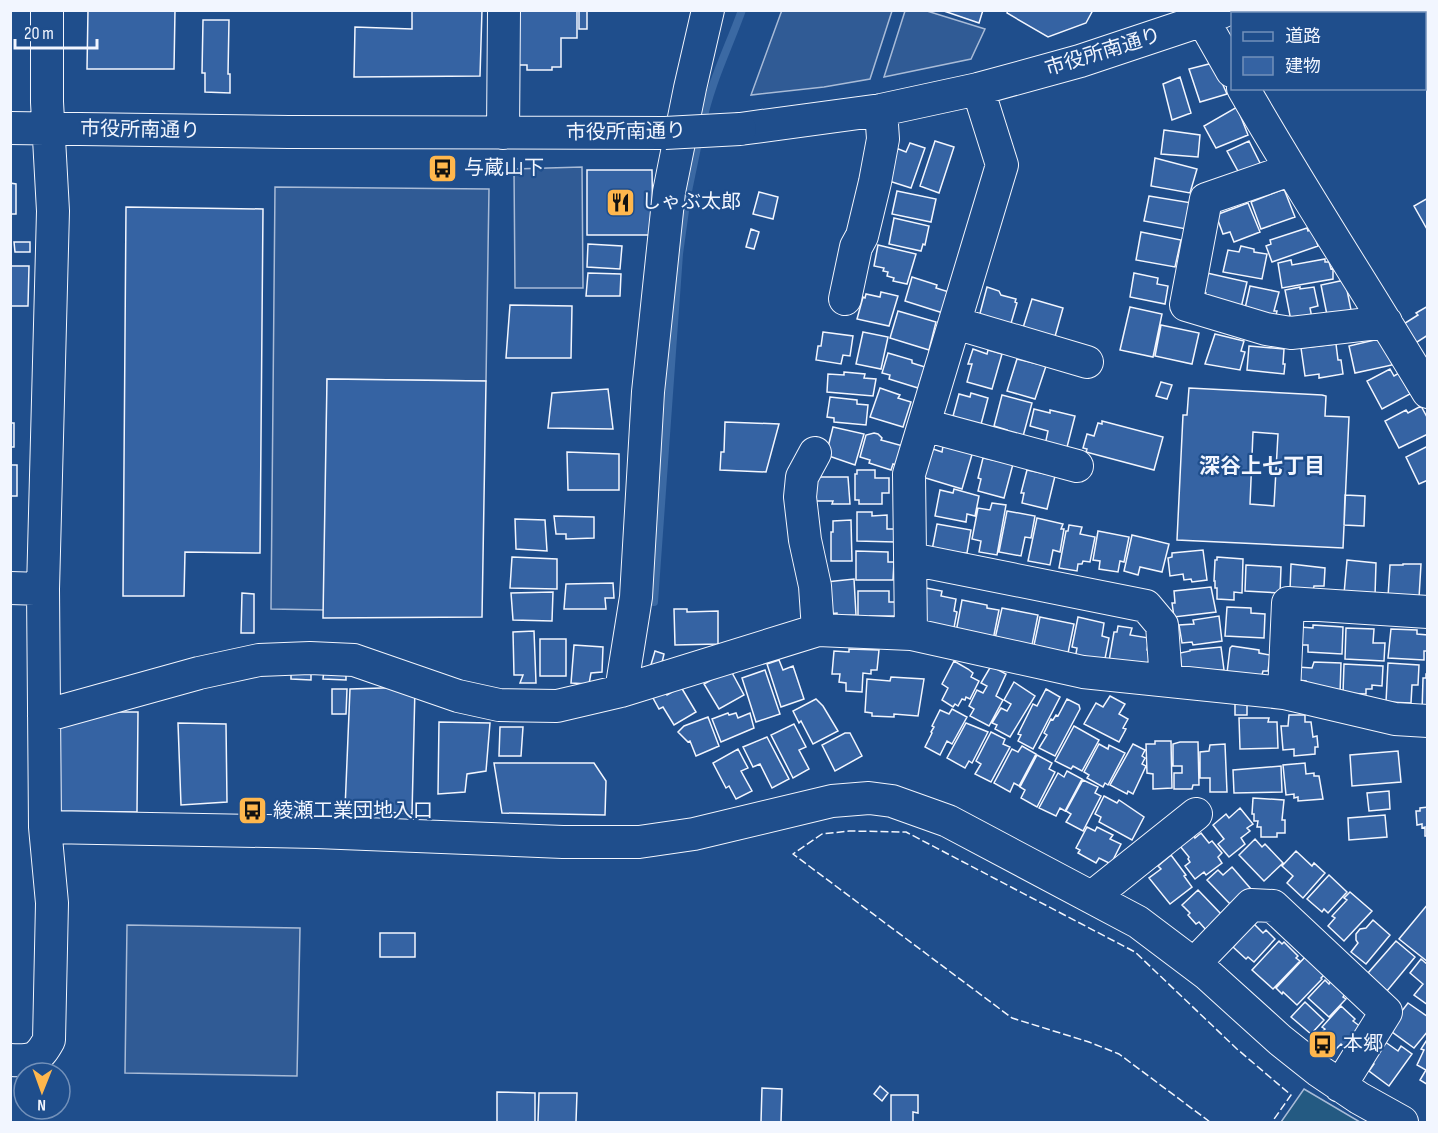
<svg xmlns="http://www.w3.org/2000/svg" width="1438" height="1133" font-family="'Sofia Sans Condensed','Noto Sans JP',sans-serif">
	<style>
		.green { fill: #245a82; stroke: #a8bbd7; stroke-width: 1.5 }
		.parking { fill: #305b95; stroke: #a8bbd7; stroke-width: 1.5 }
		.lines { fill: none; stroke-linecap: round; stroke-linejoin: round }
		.stream { stroke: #3b69a3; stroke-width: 8 }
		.building { fill: #3563a3; stroke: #f2f6ff; stroke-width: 1.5; fill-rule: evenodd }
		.minor-casing { stroke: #f2f6ff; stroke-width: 34 }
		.minor { stroke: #1f4e8c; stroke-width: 32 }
		.minor-bridge-casing { stroke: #f2f6ff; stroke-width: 34; stroke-linecap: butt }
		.minor-bridge { stroke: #1f4e8c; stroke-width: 32 }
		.fence { stroke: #f2f6ff; stroke-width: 1.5; stroke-dasharray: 8 3; stroke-linecap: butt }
		.labels { text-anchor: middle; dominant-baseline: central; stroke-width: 4.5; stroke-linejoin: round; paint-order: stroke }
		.street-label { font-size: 20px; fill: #f2f6ff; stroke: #1f4e8c }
		.poi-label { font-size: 20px; fill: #f2f6ff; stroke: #1f4e8c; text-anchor: start }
		.neighbourhood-label { font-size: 21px; font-weight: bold; fill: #f2f6ff; stroke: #1f4e8c }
	</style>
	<rect width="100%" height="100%" fill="#1f4e8c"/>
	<path class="green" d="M1304,1089L1360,1122H1281Z"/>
	<path class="parking" d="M782,10L892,11L870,79L824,87L751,95Z
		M905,11H927L985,29L971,59L884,77Z
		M582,167L583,288H515L514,169Z
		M275,187L489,189L486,381L327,379L325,610L271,609Z
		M127,925L300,928L297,1076L125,1073Z"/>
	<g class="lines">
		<path class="stream" d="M702,125C710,84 728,49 742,10
			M654,602L679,254L687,196L699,138"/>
	</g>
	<path class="building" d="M88,10H175L174,69H87Z
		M412,10H482L480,76L354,77L355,27L412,29Z
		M512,10H577V38H561V67H552V70H527V65H511Z
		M941,10H983L979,23Z
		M1008,10H1093L1086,23L1048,37L1007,13Z
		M579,11H587V29H579Z
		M203,20H229L228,74H230V93L205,92V73H202Z
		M1213,63L1227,94L1200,102L1189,69Z
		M1180,77L1191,113L1172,120L1163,84Z
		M1237,107L1248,135L1216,148L1204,126Z
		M1164,130L1200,135L1198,157L1161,154Z
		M935,141L954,147L939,193L920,186Z
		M1249,141L1262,167L1239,173L1227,151Z
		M910,143L925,148L911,188L889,181L896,148L906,152Z
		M1155,158L1197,169L1190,193L1151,186Z
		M587,170H652L653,235H587Z
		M10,183L16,184V214H10Z
		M1284,189L1295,217L1261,229L1251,202Z
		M897,191L936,199L931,222L892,214Z
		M759,192L778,197L773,219L753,214Z
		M1149,196L1192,203L1186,229L1144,221Z
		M1428,198V231L1414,206Z
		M1248,203L1260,232L1234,242L1230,232L1223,234L1216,215Z
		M126,207L263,209L260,553L185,552L184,596H123Z
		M894,218L929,226L925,245L923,244L921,251L889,244Z
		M1307,228L1308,231L1312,229L1318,246L1272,262L1266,246L1271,244L1270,240Z
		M751,229L759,232L754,249L746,247Z
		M1141,232L1181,240L1175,267L1136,260Z
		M14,242H30V252H15Z
		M588,244L622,246L620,269L587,267Z
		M878,245L916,254L907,284L893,281L894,278L887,276L888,272L883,271L884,268L874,266Z
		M1241,246L1254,249V252L1267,254L1262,279L1223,272L1228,250L1239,252Z
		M1325,259V262H1329L1331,269L1333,268V279L1282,288L1278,263L1291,260L1292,265Z
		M10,266H29L28,306H10Z
		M588,273L621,274L620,296H586Z
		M1134,273L1158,278L1157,284L1168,286L1165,304L1130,297Z
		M1207,273L1247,282L1241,308L1204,300L1206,293L1202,292Z
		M912,277L937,285L936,288L949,292L943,313L905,301Z
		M1345,280L1352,315L1328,320L1321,285Z
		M1250,286L1279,292L1274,311H1277L1275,320L1244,313Z
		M987,287L999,291L1001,295L1016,299L1015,302L1017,303L1009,330L978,321Z
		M1300,287V289L1314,287L1318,306L1310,308L1313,323L1292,326L1285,290Z
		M881,292L898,296L889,326L857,319L863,297L865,298L866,294L880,297Z
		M1032,299L1063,308L1054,340L1022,331Z
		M510,305L572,306L571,358H506Z
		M1428,306V335L1414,344L1402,325L1418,315L1416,313Z
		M1130,307L1162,314L1153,357L1120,350Z
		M898,311L936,322L929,350L890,338Z
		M1161,325L1199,333L1192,364L1155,356Z
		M823,332L853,336L850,356L843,355L841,364L816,360L818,346H821Z
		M863,332L888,337L881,369L856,364Z
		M1215,334L1244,341L1241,351L1245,352L1240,370L1205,364Z
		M1383,338L1389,349L1392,365L1355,373L1349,346Z
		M1336,344L1338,360H1341L1343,374L1319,378V374L1305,376L1301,348Z
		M1249,346L1284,349L1283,364H1285L1284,374L1247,370Z
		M973,349L987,354L988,350L1002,354L992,389L967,382L972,364H968Z
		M888,353L912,360V363L925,367L918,388L889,379L890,375L882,373Z
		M1017,359L1046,366L1035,399L1007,391Z
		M1390,369L1394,376L1399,373L1410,394L1382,409L1367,381Z
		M844,372L865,374L864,378L876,379L873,396L827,392L828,374L844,375Z
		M327,379L486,381L482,617L323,618Z
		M1161,382L1172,385L1167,399L1156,396Z
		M880,388L900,395L898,398L911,402L903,427L870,417Z
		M1189,388L1322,395L1326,396L1325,416L1349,417L1343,548L1177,540L1183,415H1187ZM1253,432L1278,434L1274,506L1250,504Z
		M608,389L613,429L548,428L552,393Z
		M971,393L988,398L980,428L955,422L956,417L953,416L959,394L970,397Z
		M1002,395L1032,403L1022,440L1005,436L1007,430L994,426Z
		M830,397L857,400V404L868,405L866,425L834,422V418L827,417Z
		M1421,406L1428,419V434L1399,448L1385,421L1406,410L1408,413Z
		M1034,409L1050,413V410L1075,416L1066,451L1045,445L1048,431L1030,426Z
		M1102,421L1163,437L1154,470L1086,452L1087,449L1083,448L1087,434L1094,436L1098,423L1102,424Z
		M725,422L779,424L766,472L720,470L721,452H724Z
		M10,423H14V447H10Z
		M833,427L864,434L855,465L826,455Z
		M874,433L878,434L882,438L881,440L903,446L897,465L893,464L891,470L869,463L870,460L860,457L866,435Z
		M943,446L973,451L962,489L919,476L927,447L942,452Z
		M1428,446V480L1419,484L1406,457Z
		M567,452L619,454V490H568Z
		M983,458L1013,464L1004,498L978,491L981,479L978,478Z
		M10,465H17V496H10Z
		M857,470H875V478H889V493H882V504H859V500H855V474H857Z
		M1027,470L1055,476L1047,509L1022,503L1024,493H1021Z
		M814,477H848L850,504H832L833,501H814Z
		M954,489L979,496L975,516L967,514L966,522L935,516L940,490L953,493Z
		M1345,495L1365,496L1364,526L1344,525Z
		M992,503L1006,505L997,555L979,552L981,541L972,539L978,508L990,510Z
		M1007,511L1035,516L1031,538L1025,537L1021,556L999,552Z
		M857,512H872V516L887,515V529H895V542L857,541Z
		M554,516L594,517V538L566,539V534H556Z
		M1037,518L1063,524L1061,529H1064L1060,552L1053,550L1050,565L1028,561Z
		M515,519L545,520L547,551L516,549Z
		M851,520L852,561H831V532H833V521Z
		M937,524L971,530L967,553H963L962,556L932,550Z
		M1069,525L1082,527L1080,534L1095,537L1090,562L1083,561L1082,564H1078L1077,571L1059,568L1066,531H1068Z
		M1098,531L1129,537L1124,562L1120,561L1118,572L1099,569L1100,561L1093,560Z
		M1132,535L1169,544L1162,572L1140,567L1138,575L1124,571Z
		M1203,550L1207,580L1192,582L1191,579L1184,580L1183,574L1170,576L1168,558L1172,557V553Z
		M856,551L888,552V562H894L893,580H856Z
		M512,557L557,559V589L510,588Z
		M1217,557L1243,559L1242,593L1234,592V600L1217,599V588H1215V581H1214L1215,560H1217Z
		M1347,560L1376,563L1375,596L1344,594Z
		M1291,564L1325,568L1324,586H1314L1313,591L1290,590Z
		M1403,564H1421L1419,598L1388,597L1390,565H1403Z
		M1246,565L1281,567L1280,593L1245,591Z
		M854,579L856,615L837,616V613L827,614L826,582Z
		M613,583L614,598H605L606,609H564L566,584Z
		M1211,587L1216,612L1174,617L1172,603H1175L1174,591Z
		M926,588L942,591L941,596L956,599L954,611L957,612L953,633L919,620Z
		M858,591H889V602H896V616H870L871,622L858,621Z
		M553,592L552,621L513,620L511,593Z
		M242,593L254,594V633H241Z
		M962,600L987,605V608L999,610L993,640L956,632Z
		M1227,607L1251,608V613L1265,614L1264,638L1225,636Z
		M1002,608L1038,615L1031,650L994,643Z
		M674,609H687V612L718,611V644L675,645Z
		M1219,616L1222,641L1193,645L1192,642L1182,643L1179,625L1194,624L1193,620Z
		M1040,617L1074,624L1067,658L1034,645Z
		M1078,617L1104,623L1102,636L1109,638L1104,664L1075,659L1077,648L1072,647Z
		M1313,625L1343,627L1342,654L1308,652V645H1299L1300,627L1313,628Z
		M1118,626L1132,628L1130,635L1149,638L1147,650L1151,651L1148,669L1109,661L1114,632H1117Z
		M1346,628L1374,629L1373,643H1385L1384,661L1345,659Z
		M1391,629L1417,630V634L1428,635V651H1424V660L1388,658Z
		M534,631L536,683H520L523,675H514L513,632Z
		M540,639H566V676H540Z
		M574,645L603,647L602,672L591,673L589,684L571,683Z
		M1232,646L1259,650V653L1270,655L1268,671H1263L1261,679L1227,673L1230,648Z
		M1221,647L1224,670L1186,674L1182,671L1180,653L1190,651V650Z
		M849,649L879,650L877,670H871V674L863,673L862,692L846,691V683L839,682L840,674H832L834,651L849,652Z
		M655,651L664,654L660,671L650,668Z
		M779,660L783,670L793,666L804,699L781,707L767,664Z
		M954,661L968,669L973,673L971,677L979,681L970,699L966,697L965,700L962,699L958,706L955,704L953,707L942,700L948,688L942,684Z
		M1314,662L1341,663L1340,694L1306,688V681L1298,680V667L1312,668Z
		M1388,663L1419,665L1418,685H1412L1411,703L1386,702Z
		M1344,664L1383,666L1382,686L1372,685V689H1366V694L1343,693Z
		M991,666L1006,674L996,696L1003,700L989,726L970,716L974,709L969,706L977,690L983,693L987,686L981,683Z
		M291,668H311V680L291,679Z
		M324,669L346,671V680L323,679Z
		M730,669L744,695L719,709L704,684Z
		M765,670L780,714L756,722L742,678Z
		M1426,674H1428V713L1422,712L1423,678H1426Z
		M891,677L924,679L918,716L894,714V717L872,716V713L865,712L867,679L890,681Z
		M1014,682L1035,696L1010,737L995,729L997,725L992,723L1001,708L1007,711L1011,704L1004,700Z
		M415,687L412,814L345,809L350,689Z
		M681,687L696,712L674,725L663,707L659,709L653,698L665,691L667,695Z
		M332,689H347L346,714H332Z
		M1046,689L1060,697L1033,749L1018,741L1021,735L1018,734L1033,704L1037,706Z
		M1110,696L1125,704L1119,714L1128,719L1123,728L1126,729L1119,742L1084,724L1096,703L1103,707Z
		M816,699L823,706L838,731L813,744L801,721L799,723L793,711Z
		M1067,699L1079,705L1080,709L1055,756L1039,748L1047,735L1044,733L1051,719L1053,720L1056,715L1058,716Z
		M1235,703H1247V715H1235Z
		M952,709L967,717L952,744L947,741L940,755L925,747L932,733L931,732L934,727L932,726L940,710L949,714Z
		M84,712H138L137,812L56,811V723Z
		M728,713L729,715L736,713L738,718L750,713L754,728L721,742L712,719Z
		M1289,715H1305V722H1311L1313,737L1317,736L1318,747H1315V754L1294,756V749L1283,750L1281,726H1288Z
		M708,717L719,746L696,756L690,741L688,742L678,732L684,726Z
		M1239,718H1269L1268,722H1277L1278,748L1240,749Z
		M439,722L490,723L486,771L467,774L465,792L438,794Z
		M178,723L226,724L227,802L181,805Z
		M966,723L988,732L972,763L969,761L965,768L947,758Z
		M794,724L806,747L799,750L809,769L793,778L771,735Z
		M1074,726L1099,740L1082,771L1073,766L1071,769L1055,761Z
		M500,727H523L521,756H499Z
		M991,732L1005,739L1003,744L1010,747L991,782L975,774L981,764L976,761Z
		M845,733H850L862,756L835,771L822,745Z
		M767,737L789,779L772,788L760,764L753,767L743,747Z
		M1155,741H1171L1172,788L1153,789V774L1147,773L1146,744H1155Z
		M1180,742H1198L1199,785H1193L1192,789H1174V773H1182V766H1173V744Z
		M1099,744L1108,749L1109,745L1125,753L1108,785L1105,783L1103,787L1087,778L1089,775L1084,772Z
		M1133,744L1145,750L1142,756L1145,758L1142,764L1146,766L1133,794L1128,791L1127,794L1110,785Z
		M1225,744L1227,792H1210V778H1200V752L1209,751L1210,745Z
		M1022,746L1036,754L1019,786L1014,783L1010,792L994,783L1012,749L1018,752Z
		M738,749L748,768L741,771L752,791L736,799L729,786L726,788L713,763Z
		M1398,751L1401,782L1352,786L1350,755Z
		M1037,755L1052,763L1049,769L1055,772L1037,807L1021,798L1025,790L1020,787Z
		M494,763H594L606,781L605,815L502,813Z
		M1305,763L1306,774L1314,773V776H1319L1323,799L1298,801V797L1294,798V794L1286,795L1283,765Z
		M1281,766L1282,792L1234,793L1233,770Z
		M1067,771L1082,779L1065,811L1060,808L1056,816L1039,808L1058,773L1064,777Z
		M1083,780L1098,787L1095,793L1101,796L1083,831L1066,822L1071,814L1066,811Z
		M1389,791L1390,809L1369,811L1367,793Z
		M1104,796L1117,803L1119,800L1144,817L1132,840L1099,822L1101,817L1095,814Z
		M1253,798L1284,800L1282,820H1285V833H1277V837H1261V827H1257L1258,821H1254V814H1252Z
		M1428,807V836H1425V827L1422,828V824L1417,825L1416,811H1420V808Z
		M1240,808L1253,824L1247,828L1250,831L1241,838L1245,844L1229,857L1218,844L1224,839L1213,825L1226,814L1229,818Z
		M1385,815L1387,837L1349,840L1348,818Z
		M1087,827L1095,831L1097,827L1113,835L1110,839L1121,844L1111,864L1099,858L1096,863L1078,853L1080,850L1076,848Z
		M1201,833L1209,843L1212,841L1222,853L1218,857L1222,863L1206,875L1204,872L1195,879L1185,866L1190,862L1188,859L1189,857L1180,846L1194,835L1195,838Z
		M1255,839L1262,847L1265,844L1283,863L1264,881L1239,855Z
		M1296,851L1312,866L1314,863L1325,873L1303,898L1287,883L1293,876L1282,866Z
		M1171,855L1186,875L1184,876L1192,887L1170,904L1149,878L1161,869L1158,866Z
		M1232,867L1251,889L1232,906L1207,880L1218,870L1223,875Z
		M1329,875L1347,892L1328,913L1324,909L1322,912L1307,899Z
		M1198,890L1223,916L1207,931L1199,922L1196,924L1188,915L1190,913L1182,905Z
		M1350,892L1372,911L1344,941L1328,926L1335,918L1332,916L1347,900L1344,898Z
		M1428,904V962L1399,939Z
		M1373,920L1390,935L1366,964L1351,952L1358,943L1356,940V934L1360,929L1366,928Z
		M1252,922L1263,933L1266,930L1275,939L1254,962L1248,957L1246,959L1233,947L1240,939L1238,937Z
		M380,933H415V957H380Z
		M1279,941L1282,944L1284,942L1298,956L1296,958L1300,961L1273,989L1252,970Z
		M1396,941L1415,957L1387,991L1368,973Z
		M1306,956L1325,974L1321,978L1322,979L1297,1005L1283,992L1282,994L1276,988Z
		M1421,959L1428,965V1005L1414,995L1423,984L1410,973Z
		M1325,980L1329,984L1331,981L1345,994L1343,997L1346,999L1329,1017L1308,998Z
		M1305,1002L1324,1020L1311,1034L1291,1017Z
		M1408,1003L1428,1017V1031L1414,1048L1388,1029Z
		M1341,1006L1355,1019L1353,1021L1361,1027L1344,1047L1341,1044L1336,1049L1320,1034L1325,1029L1322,1027Z
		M1428,1038V1085L1420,1080L1426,1070L1417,1065L1424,1050L1421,1049Z
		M1381,1039L1398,1051L1401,1046L1412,1054L1389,1086L1369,1071L1374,1064L1367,1059Z
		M880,1086L888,1093L882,1101L874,1094Z
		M762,1088L782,1089L781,1122H761Z
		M497,1092L535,1093V1122H497Z
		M539,1093H577L576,1122H538Z
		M891,1095H918V1113L913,1112V1122H891Z"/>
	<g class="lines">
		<defs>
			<path id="minor" d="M1203,20L1232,71
				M1243,88C1302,191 1367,290 1428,392
				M10,128L289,132L665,133
				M740,129L881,110L978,89L1080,61L1203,20L1226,10
				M503,133L504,10
				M1290,170L1206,199L1186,305L1266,329L1291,333L1386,322
				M845,299L856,247L862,236L875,182L883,139L881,110
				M955,323L1087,362
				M924,425L1077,466
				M815,453L802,477L800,497L805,540L815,586L818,630
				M911,559L1146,606L1162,625L1166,680
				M10,588L43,589
				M911,634L909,474L1002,165L978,89
				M621,691L636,597L648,392L669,192L690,88L708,10
				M1284,693L1288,603L1428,612
				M44,716L199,673L259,660L310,658L354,660L458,696L499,705L557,706L621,691L818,630L911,634L1083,672L1284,693L1395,719L1428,721
				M45,827L316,832L563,842H639L694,834L832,801L869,798L892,801L948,821L1138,922L1207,974L1280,1040L1319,1071L1359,1098L1402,1122
				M1092,897L1196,814
				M1194,964L1251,905L1273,906L1386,1012L1340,1086
				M10,1060C33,1061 38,1060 49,1040L52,903L45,827L43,589L53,211L47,102V10"/>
		</defs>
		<use href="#minor" class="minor-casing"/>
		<use href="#minor" class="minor"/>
		<defs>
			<path id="minor-bridge" d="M665,133L740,129"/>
		</defs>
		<use href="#minor-bridge" class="minor-bridge-casing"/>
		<use href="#minor-bridge" class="minor-bridge"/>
		<path class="fence" d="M1210,1122L1119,1054L1089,1042L1012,1018L793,854L822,834L849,831L906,832L1135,952L1237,1049L1291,1095L1272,1122"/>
	</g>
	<defs>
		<symbol id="bus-square" viewBox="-11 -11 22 22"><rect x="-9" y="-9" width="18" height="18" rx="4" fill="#ffb74d" stroke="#1f4e8c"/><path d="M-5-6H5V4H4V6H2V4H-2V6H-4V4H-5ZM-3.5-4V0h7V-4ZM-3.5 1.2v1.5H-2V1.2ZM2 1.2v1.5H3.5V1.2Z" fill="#111"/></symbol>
		<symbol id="restaurant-square" viewBox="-11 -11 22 22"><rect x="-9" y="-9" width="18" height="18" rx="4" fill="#ffb74d" stroke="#1f4e8c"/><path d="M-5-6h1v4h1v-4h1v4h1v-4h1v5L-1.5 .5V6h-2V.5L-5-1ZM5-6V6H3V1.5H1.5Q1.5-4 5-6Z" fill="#111"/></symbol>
	</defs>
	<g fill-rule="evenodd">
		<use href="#bus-square" x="426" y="152" width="33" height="33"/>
		<use href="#restaurant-square" x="604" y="186" width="33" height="33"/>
		<use href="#bus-square" x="236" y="794" width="33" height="33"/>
		<use href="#bus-square" x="1306" y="1028" width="33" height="33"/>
	</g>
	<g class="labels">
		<g class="street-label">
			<text transform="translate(1103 52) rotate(-17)">市役所南通り</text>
			<text transform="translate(140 130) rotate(1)">市役所南通り</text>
			<text transform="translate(626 132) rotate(-1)">市役所南通り</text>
		</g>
		<g class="poi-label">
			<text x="464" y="168">与蔵山下</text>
			<text x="641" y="202">しゃぶ太郎</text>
			<text x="273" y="811">綾瀬工業団地入口</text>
			<text x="1343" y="1044">本郷</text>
		</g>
		<g class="neighbourhood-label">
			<text x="1262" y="466">深谷上七丁目</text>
		</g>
	</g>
	<rect width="1438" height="1133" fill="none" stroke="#f2f6ff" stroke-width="24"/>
	<rect x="1231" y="12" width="195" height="78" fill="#1f4e8c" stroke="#7391ba" stroke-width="1.5"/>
	<rect x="1243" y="32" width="30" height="9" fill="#1f4e8c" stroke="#7391ba" stroke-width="1.5"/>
	<text x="1285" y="42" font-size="18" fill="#f2f6ff">道路</text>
	<rect x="1243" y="57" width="30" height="18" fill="#3563a3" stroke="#7391ba" stroke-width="1.5"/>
	<text x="1285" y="72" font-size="18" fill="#f2f6ff">建物</text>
	<g transform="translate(42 1091) rotate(181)"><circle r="28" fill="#1f4e8c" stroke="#7391ba" stroke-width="1.5"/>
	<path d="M0-4.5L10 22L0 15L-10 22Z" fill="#ffb74d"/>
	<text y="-9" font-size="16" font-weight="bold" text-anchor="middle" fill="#f2f6ff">N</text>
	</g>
	<path d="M15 39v9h82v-9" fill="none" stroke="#f2f6ff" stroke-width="3"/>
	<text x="24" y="39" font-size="18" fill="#f2f6ff" stroke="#1f4e8c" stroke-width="4.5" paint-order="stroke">20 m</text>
</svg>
